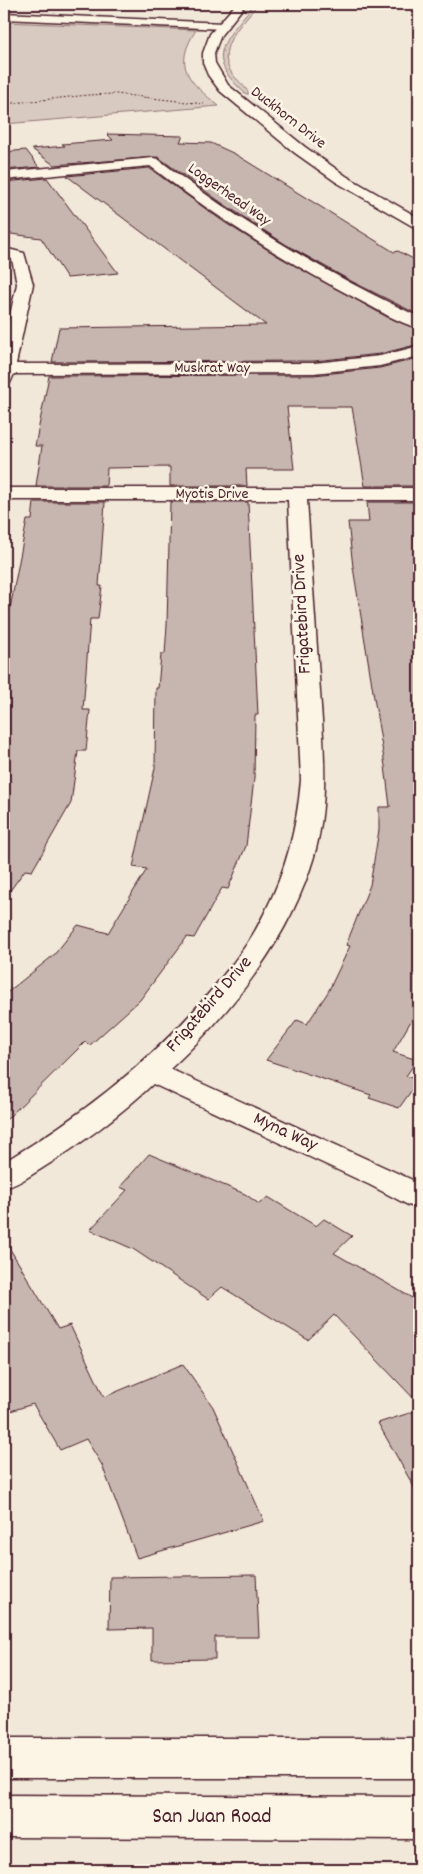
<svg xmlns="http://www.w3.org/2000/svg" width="423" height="1874" font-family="Dekko,sans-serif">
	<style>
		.green { fill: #d8cac0; stroke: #917476 }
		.building { fill: #c7b6af; stroke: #4a1f2b }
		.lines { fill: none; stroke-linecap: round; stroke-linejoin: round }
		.minor-casing { stroke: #4a1f2b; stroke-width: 3 }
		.tertiary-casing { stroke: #4a1f2b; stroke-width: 3 }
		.secondary-casing { stroke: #4a1f2b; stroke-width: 3 }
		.path { stroke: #4a1f2b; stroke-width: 1; stroke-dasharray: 2 2; stroke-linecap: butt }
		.minor { fill: #fcf5e5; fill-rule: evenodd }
		.tertiary { fill: #fcf5e5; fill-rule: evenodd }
		.secondary { fill: #fcf5e5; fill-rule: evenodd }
		.labels { text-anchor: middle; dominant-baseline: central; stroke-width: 5; stroke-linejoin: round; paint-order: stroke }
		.far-street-label { font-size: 16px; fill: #4a1f2b; stroke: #fcf5e5 }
		.street-label { font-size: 19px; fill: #4a1f2b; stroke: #fcf5e5 }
		.near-street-label { font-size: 22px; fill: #4a1f2b; stroke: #fcf5e5 }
	</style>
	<rect width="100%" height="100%" fill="#f1e8da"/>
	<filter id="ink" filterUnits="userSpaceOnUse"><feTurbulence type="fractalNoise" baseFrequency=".02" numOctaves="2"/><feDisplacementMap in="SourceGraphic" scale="10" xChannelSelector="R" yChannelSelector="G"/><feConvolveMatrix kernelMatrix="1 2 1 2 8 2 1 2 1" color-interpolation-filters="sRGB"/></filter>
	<g filter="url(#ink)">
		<path class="green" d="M254,4H258C243,23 215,47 231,72C236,80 245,85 249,94H246C202,56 225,41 254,4Z
			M4,22L196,30C172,67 189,82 219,106L4,124Z"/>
		<path class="building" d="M107,134L183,136L180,142L211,143L235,154L394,252L398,251L419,262V315L351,281L285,244L222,203L158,157L54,165L32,149L65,146L62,144L113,140Z
			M26,150L39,167L4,170V152Z
			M149,168L224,222L276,255L387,317L419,330V344L380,354L314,361L52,362L59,328L266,325L67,176Z
			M47,178L118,273L67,278L41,238L4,233V182Z
			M419,358V486H365L352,407H287L294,469H246L247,486H170V467L107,468L106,486H36L42,446H35L49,376L314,375L380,368Z
			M34,502H105L99,586H102L98,619H90L83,710H90L86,751H78L71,803L32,871L25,870L4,899V657L8,619L27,520H32Z
			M170,502H248L258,715H255L254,779L246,846L228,889L222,888L194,938L187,937L140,1000L90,1045L85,1042L4,1122V995L54,955L78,925L108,933L147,869L133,867L155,768L156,688H158L161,654H165L167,625Z
			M367,502H419V1007L393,1052L417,1060L406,1076L419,1080L399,1108L369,1098L371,1095L266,1060L297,1020L307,1024L328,992L350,946L346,945L370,885L379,830V807H390L385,766L353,567L348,522H369Z
			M149,1154L245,1194L259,1204L268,1197L316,1226L324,1219L352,1236L334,1253L419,1302V1404L334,1315L308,1340L222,1287L208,1299L133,1249L90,1230L127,1190L120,1187Z
			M4,1239L58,1329L70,1325L104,1397L183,1364L213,1407L264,1521L137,1558L102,1465L86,1439L60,1450L33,1404L4,1413Z
			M419,1410V1496L378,1423Z
			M256,1575L259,1637H215V1659L152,1660V1628L109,1629L110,1577Z"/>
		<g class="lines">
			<defs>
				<path id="minor" d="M4,13L223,23L228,26L223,29L4,19Z
					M153,158L158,159C241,223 324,272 419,317V328C398,323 377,309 357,299C284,261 216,217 150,166L4,180V172Z
					M4,248L24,253L33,284L16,364L314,363L380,356L419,346V356L380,366L314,373L14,374L10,383L4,384V342L17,284L12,259L4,257Z
					M4,488H419V500H307C311,559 315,618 319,677C323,742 332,807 310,869C284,946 230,1013 170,1069L419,1183V1208L408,1205L370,1185L153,1084C119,1116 81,1144 41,1169C29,1176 18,1185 4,1188V1162C86,1113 163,1053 222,977C238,958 253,937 264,914C286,872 297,827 301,780L288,500H4Z"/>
				<path id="tertiary" d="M236,4H246L221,35L214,53L215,63L228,85L305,147L346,176L419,218V228L414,227L336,182L295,153L220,91L208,75L203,63V53L210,34Z"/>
				<path id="secondary" d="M4,1738H419V1778H4Z
					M4,1795L419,1797V1839L4,1837Z"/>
			</defs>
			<use href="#minor" class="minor-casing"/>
			<use href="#tertiary" class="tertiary-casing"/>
			<use href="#secondary" class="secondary-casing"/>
			<path class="path" d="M326,4H376
				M414,4L419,5
				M4,104L88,95L116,94L204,104"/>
			<use href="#minor" class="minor"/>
			<use href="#tertiary" class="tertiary"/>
			<use href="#secondary" class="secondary"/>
		</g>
	</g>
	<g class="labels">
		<g class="far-street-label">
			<text transform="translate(288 118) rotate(38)">Duckhorn Drive</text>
			<text transform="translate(229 195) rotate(35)">Loggerhead Way</text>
			<text x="212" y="368">Muskrat Way</text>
			<text x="212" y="494">Myotis Drive</text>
		</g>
		<g class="street-label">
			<text transform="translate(303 614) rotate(-93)">Frigatebird Drive</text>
			<text transform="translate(210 1005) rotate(-49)">Frigatebird Drive</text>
			<text transform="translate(285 1133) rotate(25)">Myna Way</text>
		</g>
		<g class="near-street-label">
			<text x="212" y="1817">San Juan Road</text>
		</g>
	</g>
	<rect width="423" height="1874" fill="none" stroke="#fcf5e5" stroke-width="20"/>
	<rect x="10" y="10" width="403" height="1854" fill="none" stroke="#4a1f2b" stroke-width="2" filter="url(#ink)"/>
</svg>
